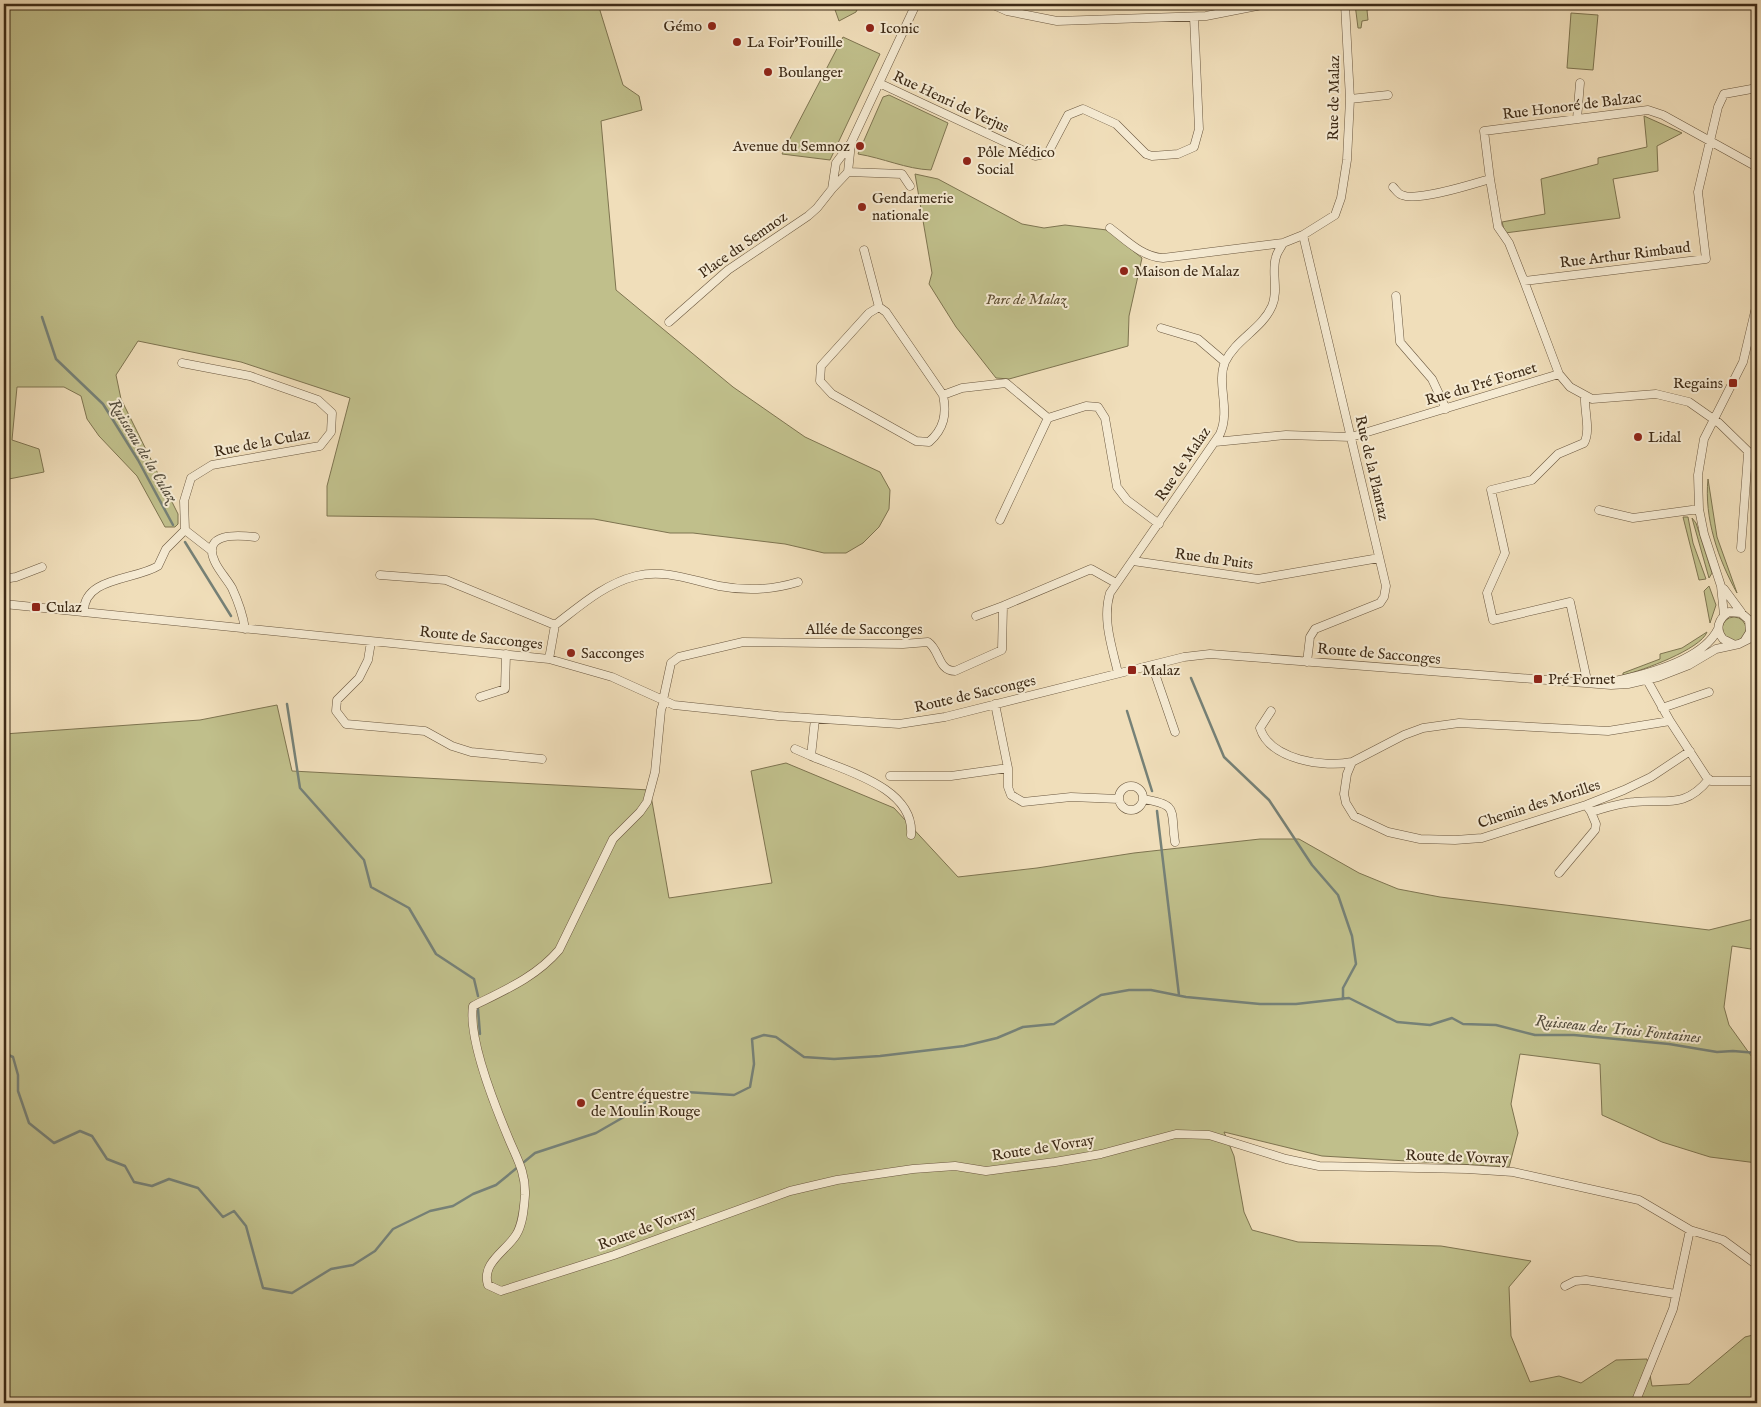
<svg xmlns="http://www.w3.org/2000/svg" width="1761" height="1407" font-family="'IM FELL English',serif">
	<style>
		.green { fill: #c0bf8b; stroke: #7e7450 }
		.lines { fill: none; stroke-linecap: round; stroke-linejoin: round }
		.stream { stroke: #768177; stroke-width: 2.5 }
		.minor-casing { stroke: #6a573f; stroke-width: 9 }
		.minor { stroke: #f5ead2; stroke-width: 8 }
		.poi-dot { fill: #8f2418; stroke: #f5ead2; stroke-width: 2 }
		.labels { text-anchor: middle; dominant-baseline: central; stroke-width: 4; stroke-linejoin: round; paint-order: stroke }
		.poi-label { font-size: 15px; fill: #3d2a16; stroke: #f5ead2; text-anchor: start }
		.street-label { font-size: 15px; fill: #3d2a16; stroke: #f5ead2 }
		.park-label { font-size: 15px; font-style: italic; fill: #5e4f33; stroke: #f5ead2 }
		.water-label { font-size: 16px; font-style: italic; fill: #554e3e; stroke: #f5ead2 }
	</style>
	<rect width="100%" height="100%" fill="#f0deba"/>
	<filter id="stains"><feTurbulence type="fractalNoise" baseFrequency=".004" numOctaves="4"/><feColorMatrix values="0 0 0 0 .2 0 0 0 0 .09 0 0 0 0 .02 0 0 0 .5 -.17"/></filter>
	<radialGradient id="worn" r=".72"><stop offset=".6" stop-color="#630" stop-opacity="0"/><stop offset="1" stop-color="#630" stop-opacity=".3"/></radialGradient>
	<path class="green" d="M4,4H598L623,85L639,96L642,110L601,121L616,290L733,387L805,437L880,472L890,490L889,509L879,527L863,543L846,553H824L785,544L693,533H670L594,519L327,516V486L350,398L241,362L138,341L116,375L121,399L178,514V524L175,527H165L137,476L99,436L87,419L81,396L64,387H17L12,440L39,449L44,472L4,480Z
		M833,4H860L856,12L839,21Z
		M1355,4H1372L1373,9L1367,10L1368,20L1362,21L1361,28H1358Z
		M1571,13L1598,15L1593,70L1567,68Z
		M843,37L880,54L830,160L782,154Z
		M889,95L948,123L931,170C906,169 883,158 858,154L883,97Z
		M1644,116L1682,133L1657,146L1658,171L1613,179L1620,218L1505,233L1502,222L1545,214L1541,179L1598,164V158L1647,147Z
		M915,174L938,179L1022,224L1044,228L1065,225L1107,230L1142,258L1129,316L1128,346L1009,379L996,378L956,327L929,284L932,273Z
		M1708,479L1717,537L1737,593C1718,559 1704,518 1708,479Z
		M1683,517H1688L1693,543L1706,579L1699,580Z
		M1692,518L1696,523L1712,573L1709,578Z
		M1709,586L1716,605L1710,623L1704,591Z
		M1722 629a12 12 0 1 1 24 0a12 12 0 1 1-24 0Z
		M1707,632C1701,649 1642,671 1623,675V673L1660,659V654L1682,648Z
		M277,705L292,771L650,790L669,898L772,883L751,771L786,763L894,808L958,877L1037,868L1134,853L1260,839H1299L1359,873L1398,889L1440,897L1709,930L1757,918V950L1732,946L1724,1007L1729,1025L1757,1064V1163L1710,1157L1662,1142L1602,1115L1600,1064L1520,1054L1511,1104L1518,1133L1509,1167L1322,1156L1224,1132L1234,1156L1244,1212L1252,1230L1298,1242L1441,1246L1531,1261L1509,1287L1511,1336L1530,1382L1559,1376L1581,1383L1616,1360L1647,1359L1652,1386L1689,1384L1745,1337L1757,1334V1403H4V734L200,720Z"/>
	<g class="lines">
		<path class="stream" d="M42,317L56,359L103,404L138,460L173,525
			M185,542L231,616
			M1191,678L1224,757L1269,800L1312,865L1338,895L1352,936L1356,964L1343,988V999
			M287,704L300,788L364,860L371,887L409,908L436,954L474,979L478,996
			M1127,711L1152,791
			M1157,811L1179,995
			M478,1009L480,1034
			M4,1053L13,1057L18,1075V1091L29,1123L54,1143L80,1131L92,1136L107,1159L125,1166L134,1182L152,1186L169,1179L198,1188L223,1217L234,1211L246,1226L263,1288L292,1293L331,1269L353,1265L375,1251L393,1229L430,1211L453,1206L473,1194L496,1185L535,1153L596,1133L636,1110L653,1096L686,1092L734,1095L750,1087L754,1064L752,1039L764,1035L776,1037L804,1057L834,1059L880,1056L964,1046L997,1038L1023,1027L1054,1024L1101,995L1129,990H1151L1186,997L1260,1004H1296L1349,998L1397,1022L1430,1025L1452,1018L1463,1024L1496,1025L1535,1035H1574L1669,1044L1717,1052L1733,1051L1757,1053"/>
		<defs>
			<path id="minor" d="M991,4L1007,11L1057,21L1206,16L1267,4
				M879,83L1035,156L1048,153L1068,115L1083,109L1116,124L1146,154L1152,156L1178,154L1194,147L1199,129L1194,17
				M1350,99L1388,95
				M1577,119L1580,83
				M851,143L848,172L832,189L836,163L851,143L916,4
				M848,172L902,174L910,186
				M1490,179L1484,131L1648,110L1663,115L1757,167
				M1393,187C1396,190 1398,194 1402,195C1417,202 1473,184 1490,179L1498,227L1509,243L1524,281L1559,374
				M1110,228C1126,240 1142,257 1163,258L1283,243L1303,235L1335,215L1341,198L1347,160L1350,99L1345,4
				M1303,235L1386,586L1384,597L1380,603L1315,629L1310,637L1307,662
				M864,250L879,307L886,312L943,395L962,388L1006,383L1048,418
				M1524,281L1706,259L1698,192L1718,107L1724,94L1757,88
				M1396,296L1400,342L1432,379L1446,409
				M879,307L869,313L821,366L820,381L832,394L916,441L929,442C944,429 947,414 943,395
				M669,322L728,270L808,216L817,208L832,189
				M1161,328L1198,339L1225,362
				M182,363L250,376L318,400L332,413L331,432L320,446L212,465L191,478L184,501L185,530L212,551
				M1585,396C1584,410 1591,431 1584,443L1558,454L1532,480L1491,490L1505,553L1487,593L1493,620L1570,602L1587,680
				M1048,418L1086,406L1098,407L1105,418L1117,487L1127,500L1159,524
				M1215,442L1286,435L1351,437L1559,374L1570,387L1592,399L1656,394L1689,402L1719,423L1757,460
				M1599,510L1633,518L1699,509
				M1000,520L1048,418
				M1741,548L1748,454
				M1133,561L1258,579L1379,558
				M4,566L6,579
				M380,575L446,580L555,625
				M4,579L16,577L42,567
				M1724,589L1741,612
				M4,604L549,659L612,677L674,705L778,716L899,724L945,717L1184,657L1210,654L1611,685L1628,684L1658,677L1689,665L1716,649L1739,644L1757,635
				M84,612C83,577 136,580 158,566L166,549L185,530
				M1724,615L1721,586L1704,534L1699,509L1698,475L1704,439L1743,362L1757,303
				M976,616L1003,606
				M245,629C243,615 238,601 232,588C227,579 219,571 215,562C201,532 238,535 255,537
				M371,642L368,660L359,678L337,700L336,711L346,724L425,731L452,746L471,752L542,759
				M1733,644L1723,639C1715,629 1718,619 1729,612L1741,613L1749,620L1750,632L1745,640
				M549,659L555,625C580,606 604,584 636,576C665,569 691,580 719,586C745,591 772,590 798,582
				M1152,665L1175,732
				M1118,673C1112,647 1102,619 1110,593L1220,434C1231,409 1216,384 1225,362C1236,339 1262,329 1272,306C1279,290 1271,272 1276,257C1277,252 1281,248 1283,243
				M1647,680L1670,721L1707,778L1711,781H1757
				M1615,681C1648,674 1703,660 1718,629
				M480,697L505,689L506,654
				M663,700L671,663L679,657L743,642L903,644L928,642C940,650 938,671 955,671L1002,650L1003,606L1091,569L1116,583
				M664,701L661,710L655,772L647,802L640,812L613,839L559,950C536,977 505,990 473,1006C468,1038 495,1106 508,1137C516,1157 526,1172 525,1195C524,1207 523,1224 516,1235C506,1251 481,1263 488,1285L501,1291L614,1255L790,1191L837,1180L913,1169L955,1166L986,1171L1055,1162L1101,1154L1176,1134L1209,1135L1286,1159L1319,1166L1467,1169L1513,1172L1639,1200L1690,1230L1673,1309L1635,1403
				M1662,708L1709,692
				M1271,711L1260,728C1270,760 1325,768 1352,762
				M815,719L811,756C846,771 915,788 911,835
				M1670,721L1608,731L1459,723L1423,728L1404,735L1352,762L1347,774L1344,794L1346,803L1354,816L1388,832L1420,839L1455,840L1482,838L1586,805L1624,790L1651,777L1690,751
				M795,749L811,756
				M1008,768V787L1011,795L1023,802L1071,797L1119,799
				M890,776H951L1008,768L995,704
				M1119 798a12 12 0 1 1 24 0a12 12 0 1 1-24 0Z
				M1143,799C1180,805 1170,810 1175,842
				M1586,805L1591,812C1605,808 1619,803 1634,802C1666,799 1685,809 1709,779
				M1559,873L1595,830L1596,824L1591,812
				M1690,1230L1723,1240L1757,1265
				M1565,1286L1575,1281L1586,1280L1676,1294"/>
		</defs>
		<use href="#minor" class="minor-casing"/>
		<use href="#minor" class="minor"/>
	</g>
	<g class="poi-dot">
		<circle cx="712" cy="26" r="5"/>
		<circle cx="870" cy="28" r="5"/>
		<circle cx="737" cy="42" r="5"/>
		<circle cx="768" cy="72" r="5"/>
		<circle cx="860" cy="146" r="5"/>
		<circle cx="967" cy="161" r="5"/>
		<circle cx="862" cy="207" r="5"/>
		<circle cx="1124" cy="271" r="5"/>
		<rect x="1728" y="378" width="10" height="10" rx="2.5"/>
		<circle cx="1638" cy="437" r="5"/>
		<rect x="31" y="602" width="10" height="10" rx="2.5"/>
		<circle cx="571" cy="653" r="5"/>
		<rect x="1127" y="665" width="10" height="10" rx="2.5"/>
		<rect x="1533" y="674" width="10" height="10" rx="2.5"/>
		<circle cx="581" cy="1103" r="5"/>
	</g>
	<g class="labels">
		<g class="poi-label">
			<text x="702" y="26" text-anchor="end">Gémo</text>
			<text x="880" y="28">Iconic</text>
			<text x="747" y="42">La Foir'Fouille</text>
			<text x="778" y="72">Boulanger</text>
			<text x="850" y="146" text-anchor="end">Avenue du Semnoz</text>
			<text x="977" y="152">Pôle Médico<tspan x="977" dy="17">Social</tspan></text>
			<text x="872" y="198">Gendarmerie<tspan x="872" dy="17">nationale</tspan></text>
			<text x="1134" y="271">Maison de Malaz</text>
			<text x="1723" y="383" text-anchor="end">Regains</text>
			<text x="1648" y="437">Lidal</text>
			<text x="46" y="607">Culaz</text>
			<text x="581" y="653">Sacconges</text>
			<text x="1142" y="670">Malaz</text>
			<text x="1548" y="679">Pré Fornet</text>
			<text x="591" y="1094">Centre équestre<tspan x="591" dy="17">de Moulin Rouge</tspan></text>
		</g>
		<g class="street-label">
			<text transform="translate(1334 98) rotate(-89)">Rue de Malaz</text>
			<text transform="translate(951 102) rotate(25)">Rue Henri de Verjus</text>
			<text transform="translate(1572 106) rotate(-7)">Rue Honoré de Balzac</text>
			<text transform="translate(743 245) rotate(-35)">Place du Semnoz</text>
			<text transform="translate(1625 255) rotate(-7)">Rue Arthur Rimbaud</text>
			<text transform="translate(1481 384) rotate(-17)">Rue du Pré Fornet</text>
			<text transform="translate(262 443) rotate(-11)">Rue de la Culaz</text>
			<text transform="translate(1183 464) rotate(-56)">Rue de Malaz</text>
			<text transform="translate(1372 468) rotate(77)">Rue de la Plantaz</text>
			<text transform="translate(1214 559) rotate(8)">Rue du Puits</text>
			<text x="864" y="629">Allée de Sacconges</text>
			<text transform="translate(481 638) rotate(6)">Route de Sacconges</text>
			<text transform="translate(1379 654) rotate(5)">Route de Sacconges</text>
			<text transform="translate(975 694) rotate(-13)">Route de Sacconges</text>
			<text transform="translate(1539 804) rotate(-18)">Chemin des Morilles</text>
			<text transform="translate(1043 1148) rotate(-9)">Route de Vovray</text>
			<text transform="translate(1457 1157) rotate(2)">Route de Vovray</text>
			<text transform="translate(647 1228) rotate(-20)">Route de Vovray</text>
		</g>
		<g class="park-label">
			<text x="1026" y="299">Parc de Malaz</text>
		</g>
		<g class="water-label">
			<text transform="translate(142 451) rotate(59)">Ruisseau de la Culaz</text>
			<text transform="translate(1618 1030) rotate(6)">Ruisseau des Trois Fontaines</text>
		</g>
	</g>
	<rect width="1761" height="1407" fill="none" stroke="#f0deba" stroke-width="20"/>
	<rect x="5" y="5" width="1751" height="1397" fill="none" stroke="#3d2a16" stroke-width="2.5"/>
	<rect x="10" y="10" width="1741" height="1387" fill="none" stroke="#3d2a16"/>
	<rect width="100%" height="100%" filter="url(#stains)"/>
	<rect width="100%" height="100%" fill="url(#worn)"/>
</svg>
